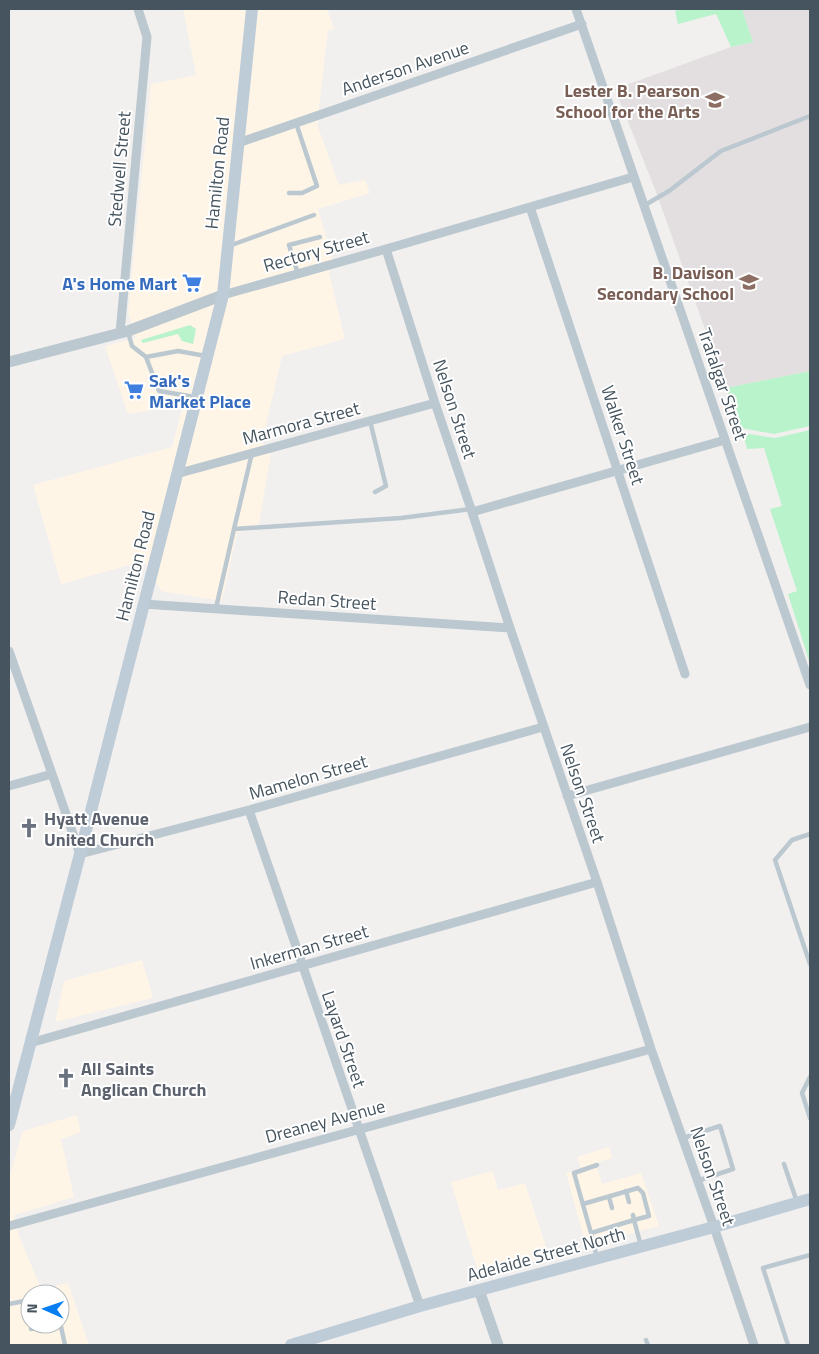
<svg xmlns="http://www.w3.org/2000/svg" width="819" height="1354" font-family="'Titillium Web',sans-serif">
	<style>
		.commercial { fill: #fef5e7; fill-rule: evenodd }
		.education { fill: #e3dfe1 }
		.green { fill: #b9f3cb }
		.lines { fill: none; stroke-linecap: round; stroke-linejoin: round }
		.service { stroke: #bbc8cf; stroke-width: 4.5 }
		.minor { stroke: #bbc8cf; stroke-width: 9 }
		.tertiary { stroke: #bbc8cf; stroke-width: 11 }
		.secondary { stroke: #beccd8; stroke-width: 12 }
		.labels { text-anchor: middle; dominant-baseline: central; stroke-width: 4; stroke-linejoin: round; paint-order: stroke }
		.street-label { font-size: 18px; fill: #45545e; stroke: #fff }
		.education-label { font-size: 18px; font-weight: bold; fill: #785e54; stroke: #fff; text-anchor: end }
		.shop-label { font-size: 18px; font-weight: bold; fill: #366cbe; stroke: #fff; text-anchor: end }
		.worship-label { font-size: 18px; font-weight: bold; fill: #5b616d; stroke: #fff; text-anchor: start }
	</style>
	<rect width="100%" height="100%" fill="#f2efef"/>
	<path class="commercial" d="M183,9H327L334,29L328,31L319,106L318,127L339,185L365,180L370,193L318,209L332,258L329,273L345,339L282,356L262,442L271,454L259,524L237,533L222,601L161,591L144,561L61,584L33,485L172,447L183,405L128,414L105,346L136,338L128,312L151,84L196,75Z
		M142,960L153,998L55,1022L64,981Z
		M77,1115L81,1132L61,1139L74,1197L14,1215L19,1236L41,1289L68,1283L89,1345H9V1178L23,1131ZM30,1294H60V1324H30Z
		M609,1147L612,1158L596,1163L602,1184L641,1173L659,1226L586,1245L566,1173L581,1169L577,1157Z
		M493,1171L498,1190L525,1183L549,1256L479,1275L451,1182Z"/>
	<path class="education" d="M743,9H810V371L726,388L656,192L615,89L731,47L753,42L743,12Z"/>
	<path class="green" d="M680,9H743V12L753,42L731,47L716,14L678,24L675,11Z
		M190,325L196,329L193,344L182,341L178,334L143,343L141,340Z
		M810,371V426L774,434L741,428L726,388Z
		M810,430V664L788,594L797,591L770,509L782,506L764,448L747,449L743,433L775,438Z"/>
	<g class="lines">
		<path class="service" d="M289,193H302L317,186L296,123
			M645,205L669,191L721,151L810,116
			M229,246L314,215
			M298,274L289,245L320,237
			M128,332L132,346L146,357L159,391L195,397
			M146,357L178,351L206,356
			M370,421L386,486L375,492
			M234,529L252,453
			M216,608L234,529L401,518L471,509
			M810,834L792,840L775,860L810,964
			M810,1077L802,1093L810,1118
			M683,1138L720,1126L733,1169L697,1181
			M784,1164L797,1202
			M626,1191L629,1202
			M609,1197L612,1208
			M583,1204L638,1188L643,1193L649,1216L634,1220L633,1215
			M591,1233L574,1173L597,1165
			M597,1258L591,1233L634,1220L641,1246
			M9,1304L30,1300
			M60,1322L65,1345
			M31,1329L52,1324
			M646,1340L648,1345
			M788,1345L763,1268L810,1255"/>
		<path class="minor" d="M576,9L810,685
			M238,143L582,24
			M530,207L685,674
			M386,249L435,403L472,512L510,628L597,882L651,1049L714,1227L754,1345
			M223,295L386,249L633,177
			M120,333L147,37L138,9
			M176,474L435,403
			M472,512L725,440
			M143,604L510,628
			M9,651L80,854L249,810L543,727
			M9,786L52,774
			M567,796L810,727
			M249,810L420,1306
			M30,1043L597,882
			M9,1226L651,1049"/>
		<path class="tertiary" d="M9,362L128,331L223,295
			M479,1290L498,1345"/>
		<path class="secondary" d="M9,1125L80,854L223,295L252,9
			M291,1345L420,1306L714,1227L810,1199"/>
	</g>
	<defs>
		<symbol id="school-bare" viewBox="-9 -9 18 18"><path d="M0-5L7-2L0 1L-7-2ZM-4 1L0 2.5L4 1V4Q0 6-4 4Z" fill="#8d6e63" stroke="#fff" stroke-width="2.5" paint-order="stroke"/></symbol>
		<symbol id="supermarket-bare" viewBox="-9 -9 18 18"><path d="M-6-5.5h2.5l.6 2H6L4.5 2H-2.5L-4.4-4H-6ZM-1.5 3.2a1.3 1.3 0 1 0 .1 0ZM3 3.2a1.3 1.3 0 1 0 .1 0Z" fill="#3f7fe0" stroke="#fff" stroke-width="2.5" paint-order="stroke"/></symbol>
		<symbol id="church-bare" viewBox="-9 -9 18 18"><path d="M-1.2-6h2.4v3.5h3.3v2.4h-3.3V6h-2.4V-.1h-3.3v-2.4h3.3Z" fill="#6b7280" stroke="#fff" stroke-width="2.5" paint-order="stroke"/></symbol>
	</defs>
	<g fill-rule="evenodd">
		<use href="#school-bare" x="701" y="86" width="28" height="28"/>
		<use href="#school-bare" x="735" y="268" width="28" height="28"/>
		<use href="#supermarket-bare" x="178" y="269" width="28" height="28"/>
		<use href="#supermarket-bare" x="120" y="376" width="28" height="28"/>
		<use href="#church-bare" x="15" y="814" width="28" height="28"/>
		<use href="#church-bare" x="52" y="1064" width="28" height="28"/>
	</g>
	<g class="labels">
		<g class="street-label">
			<text transform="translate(405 68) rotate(-19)">Anderson Avenue</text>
			<text transform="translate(119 169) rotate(-85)">Stedwell Street</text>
			<text transform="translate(217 173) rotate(-84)">Hamilton Road</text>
			<text transform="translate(316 251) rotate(-16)">Rectory Street</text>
			<text transform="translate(723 384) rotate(71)">Trafalgar Street</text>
			<text transform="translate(455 409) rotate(72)">Nelson Street</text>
			<text transform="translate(301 423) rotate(-15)">Marmora Street</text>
			<text transform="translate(623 435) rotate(72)">Walker Street</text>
			<text transform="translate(135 566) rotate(-76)">Hamilton Road</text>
			<text transform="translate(327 600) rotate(4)">Redan Street</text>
			<text transform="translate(308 777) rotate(-16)">Mamelon Street</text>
			<text transform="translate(583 793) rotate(71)">Nelson Street</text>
			<text transform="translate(309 947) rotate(-16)">Inkerman Street</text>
			<text transform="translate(344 1039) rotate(71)">Layard Street</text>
			<text transform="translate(325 1121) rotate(-15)">Dreaney Avenue</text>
			<text transform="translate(713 1176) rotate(71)">Nelson Street</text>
			<text transform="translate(546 1254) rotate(-15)">Adelaide Street North</text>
		</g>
		<g class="education-label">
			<text x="700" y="90">Lester B. Pearson<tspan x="700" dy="21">School for the Arts</tspan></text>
			<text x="734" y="272">B. Davison<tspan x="734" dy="21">Secondary School</tspan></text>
		</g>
		<g class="shop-label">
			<text x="177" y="283">A's Home Mart</text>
			<text x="149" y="380" text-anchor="start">Sak's<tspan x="149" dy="21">Market Place</tspan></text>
		</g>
		<g class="worship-label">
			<text x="44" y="818">Hyatt Avenue<tspan x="44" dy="21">United Church</tspan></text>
			<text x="81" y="1068">All Saints<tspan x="81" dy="21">Anglican Church</tspan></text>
		</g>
	</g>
	<rect width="819" height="1354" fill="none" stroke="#45545e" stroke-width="20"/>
	<g transform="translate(45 1309) rotate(272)"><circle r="24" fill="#ffffff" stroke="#b5bbbf"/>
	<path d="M0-4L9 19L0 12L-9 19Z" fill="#077ff3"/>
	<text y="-8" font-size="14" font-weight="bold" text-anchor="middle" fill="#45545e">N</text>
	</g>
</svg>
